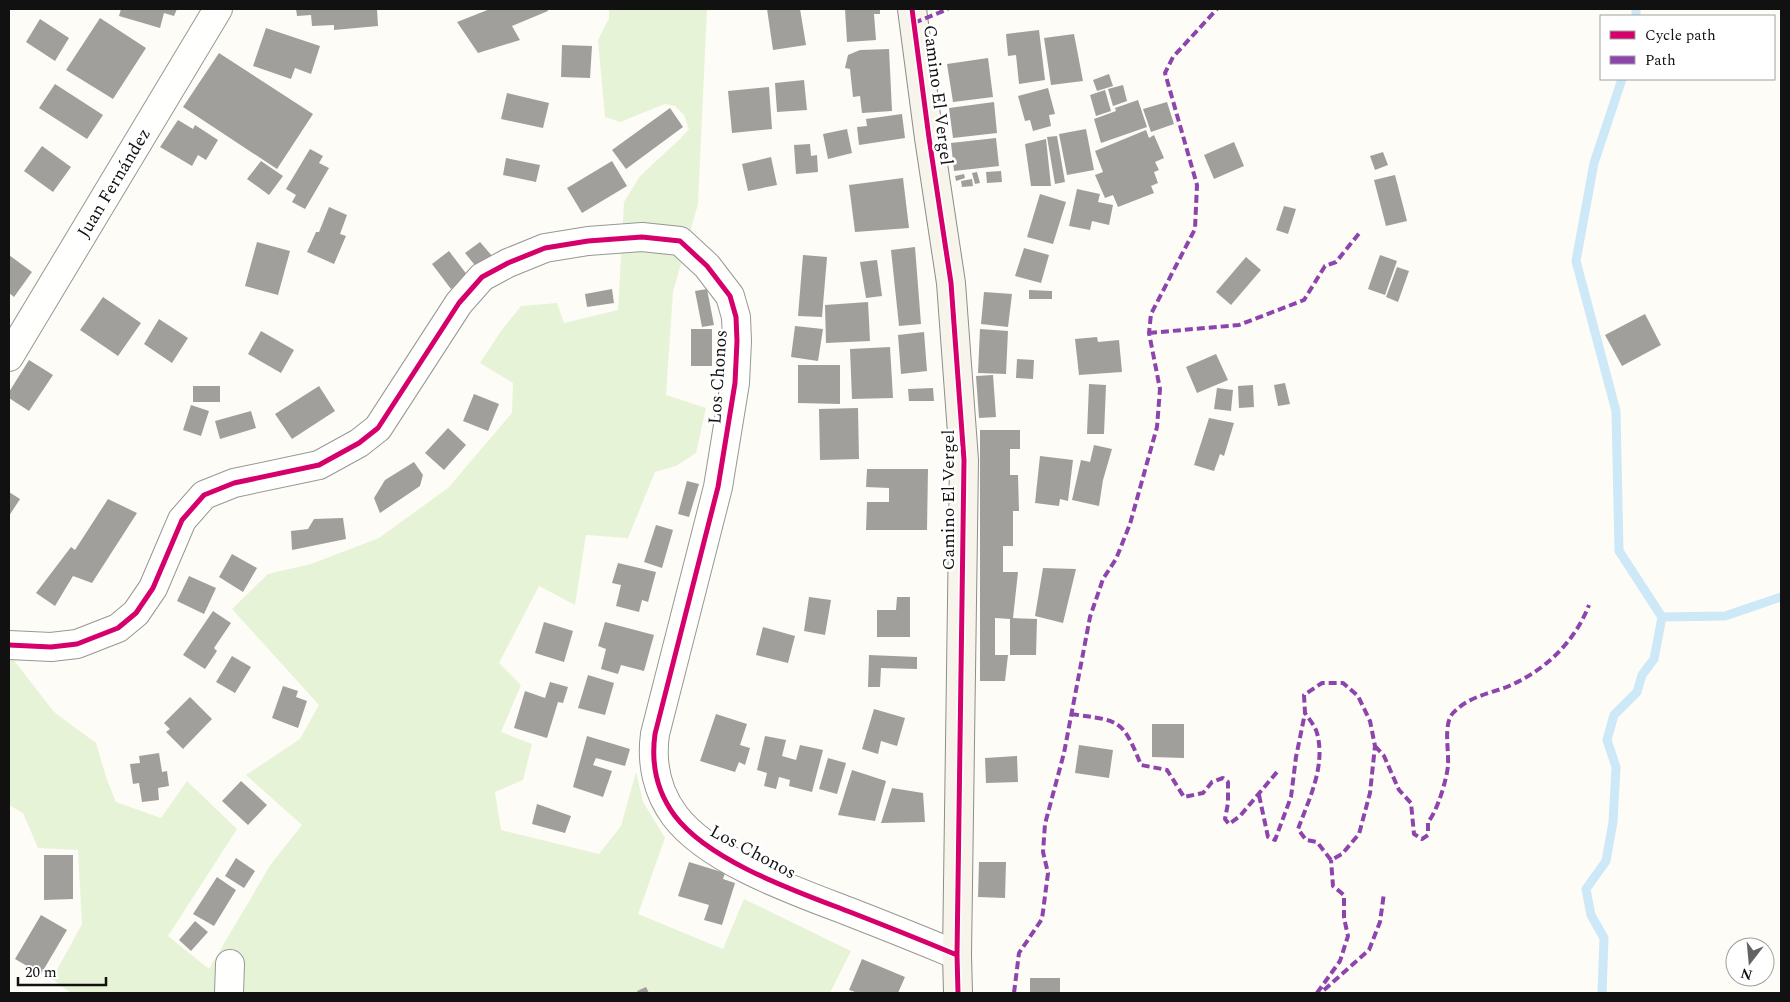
<svg xmlns="http://www.w3.org/2000/svg" width="1790" height="1002" font-family="Spectral,serif">
	<style>
		.green { fill: #e7f3d7 }
		.lines { fill: none; stroke-linecap: round; stroke-linejoin: round }
		.stream { stroke: #cde8f7; stroke-width: 9 }
		.building { fill: #a19f9c }
		.street-casing { stroke: #979795; stroke-width: 30 }
		.secondary-casing { stroke: #8e8d8b; stroke-width: 30 }
		.street { stroke: #fffffe; stroke-width: 28 }
		.secondary { stroke: #f6f4eb; stroke-width: 28 }
		.quiet { stroke: #8e44ad; stroke-width: 4; stroke-dasharray: 8 4; stroke-linecap: butt }
		.cycleway-casing { stroke: #fff; stroke-width: 8 }
		.cycleway { stroke: #d6006c; stroke-width: 5 }
		.labels { text-anchor: middle; dominant-baseline: central; stroke-width: 5; stroke-linejoin: round; paint-order: stroke }
		.street-label { font-size: 18px; fill: #111; stroke: #fff }
	</style>
	<rect width="100%" height="100%" fill="#fdfcf7"/>
	<path class="green" d="M609,9H707L698,204L673,292L666,395L706,408L696,453L676,466L655,472L628,538L586,535L575,605L539,586L499,663L521,685L501,732L532,744L523,780L495,792L501,830L599,854L621,826L636,772L643,802L665,838L638,914L723,949L744,899L851,951L830,993H71L52,979L82,924L78,850L38,848L23,813L9,805V654L54,712L96,743L107,780L116,802L161,818L187,781L237,829L168,936L209,969L271,864L302,825L246,775L300,739L319,705L232,609L268,574L311,564L379,538L448,488L512,413L513,383L480,363L501,331L521,306L557,303L564,323L618,310L624,202L640,176L681,138L689,129L684,115L675,106L665,104L620,122L605,117L598,40L609,18Z"/>
	<g class="lines">
		<path class="stream" d="M1636,16V9
			M1662,617L1725,616L1781,597
			M1602,993L1604,938L1591,915L1586,889L1606,861L1613,822L1616,767L1607,740L1614,715L1637,692L1642,675L1654,659L1662,617L1619,551L1616,411L1576,261L1594,163L1622,79"/>
	</g>
	<path class="building" d="M121,9H177L174,16L164,13L160,28L119,16Z
		M296,9H377L378,26L334,30V25L312,26L311,15L297,16Z
		M490,9H547L548,11L512,26L520,40L478,53L457,22Z
		M767,9H800L806,45L773,50Z
		M845,9H880V14H874L876,40L847,42Z
		M100,18L146,48L113,99L66,70Z
		M40,19L69,38L55,61L26,42Z
		M266,28L320,46L311,74L295,68L291,79L253,66Z
		M1039,30L1045,80L1019,84L1016,55L1008,56L1006,34Z
		M1074,34L1083,81L1051,85L1044,38Z
		M562,45L592,46L590,78L561,77Z
		M889,49L892,111L862,113L860,96L853,97L850,69L845,68L848,55L860,50Z
		M219,53L313,114L277,169L183,107Z
		M988,58L993,97L953,102L947,64Z
		M1109,74L1113,86L1097,91L1093,80Z
		M804,80L807,110L777,112L775,83Z
		M55,84L103,115L87,139L39,108Z
		M1123,85L1127,101L1113,106L1108,89Z
		M769,87L772,129L732,133L728,91Z
		M1048,88L1055,114L1049,115L1051,126L1033,131L1030,120L1025,121L1018,96Z
		M1105,90L1111,111L1096,116L1090,95Z
		M507,93L549,103L543,128L501,119Z
		M1138,100L1147,127L1101,143L1094,119L1116,111L1115,108Z
		M994,102L997,133L953,138L949,108Z
		M1167,102L1174,124L1151,132L1143,109Z
		M670,108L683,127L626,169L612,150Z
		M902,114L905,138L859,145L857,127L867,126L866,119Z
		M178,120L193,129L195,125L218,140L206,160L198,155L192,166L160,147Z
		M847,129L852,153L828,159L823,134Z
		M1086,129L1094,170L1067,175L1059,134Z
		M1146,130L1149,138L1154,135L1164,158L1155,162L1159,170L1154,172L1158,183L1151,186L1154,193L1118,207L1113,195L1105,198L1095,175L1103,172L1095,151Z
		M1057,136L1065,182L1055,184L1047,137Z
		M996,138L999,166L954,171L951,143Z
		M1046,139L1051,186H1031L1025,144Z
		M1234,142L1244,166L1214,179L1204,155Z
		M810,144L811,156L817,155L818,172L796,174L794,145Z
		M42,146L71,167L53,192L24,171Z
		M310,149L323,156L319,163L329,168L305,209L292,202L296,195L286,189Z
		M1383,152L1388,165L1375,170L1370,156Z
		M771,157L777,185L748,191L742,164Z
		M506,158L540,165L536,182L503,175Z
		M261,161L283,176L269,195L247,179Z
		M612,161L627,186L582,213L567,188Z
		M1001,171L1002,182L987,183L986,172Z
		M977,172L980,183L975,184L972,173Z
		M964,174L965,178L956,181L955,176Z
		M1395,175L1407,221L1386,226L1374,180Z
		M903,178L909,228L855,232L849,185Z
		M972,179L973,186L962,187L961,181Z
		M1077,189L1100,194L1098,202L1113,205L1109,225L1092,221L1090,230L1069,226Z
		M1040,194L1066,202L1053,244L1027,237Z
		M1284,206L1296,209L1288,234L1276,230Z
		M329,207L347,215L340,234L346,236L334,264L307,252L316,232H319Z
		M257,242L290,251L278,295L245,286Z
		M480,242L493,257L478,269L465,253Z
		M915,247L921,324L899,326L891,250Z
		M1024,248L1049,255L1041,283L1015,276Z
		M449,251L468,276L451,289L432,264Z
		M9,255L32,272L14,297L9,293Z
		M803,255L827,257L822,317L798,316Z
		M1380,255L1397,261L1385,295L1368,289Z
		M1246,257L1261,270L1231,305L1216,292Z
		M877,260L882,296L866,298L860,262Z
		M1397,267L1409,271L1398,302L1386,297Z
		M612,289L614,303L587,307L585,294Z
		M707,289L714,325L702,327L695,291Z
		M1029,290L1052,291V299H1029Z
		M984,292L1012,294L1008,327L981,324Z
		M103,297L141,323L118,356L80,330Z
		M868,302L870,341L826,343L825,305Z
		M1645,314L1661,345L1622,366L1605,335Z
		M159,319L188,338L172,363L144,344Z
		M795,326L823,329L818,361L791,357Z
		M691,329H712V366H691Z
		M980,329L1008,331L1006,374L978,373Z
		M261,331L294,350L281,373L248,354Z
		M924,332L927,371L901,374L898,335Z
		M1097,337L1098,342L1119,340L1122,372L1079,375L1075,339Z
		M890,347L893,398L852,399L850,349Z
		M1216,354L1228,380L1197,393L1186,367Z
		M1017,359L1034,360L1033,379L1016,378Z
		M29,360L53,375L29,411L9,398V392Z
		M798,365H840V404L798,403Z
		M993,375L996,417L979,418L976,376Z
		M1285,383L1290,404L1278,406L1274,385Z
		M1089,384L1106,385L1104,434H1087Z
		M1253,385L1254,407L1239,408L1238,386Z
		M193,386H220V402H193Z
		M319,386L335,411L292,439L275,414Z
		M933,388L934,401H909L908,389Z
		M1217,388L1233,390L1231,411L1214,409Z
		M474,394L499,404L488,431L463,421Z
		M191,405L209,411L201,436L183,430Z
		M858,408L859,459L820,460L819,409Z
		M251,411L256,428L220,439L215,421Z
		M1209,418L1234,423L1224,456L1220,454L1214,471L1194,465Z
		M448,428L466,445L444,470L425,453Z
		M980,430H1020V449H1010V475H1018L1019,511H1013V546H1003V572H1018L1013,618L1037,619L1036,655H1010V619L995,618V655H1008L1005,681H980Z
		M1094,445L1112,449L1103,480L1099,506L1072,500L1081,460L1090,462Z
		M1040,456L1073,460L1068,501L1060,499L1059,506L1035,503Z
		M414,462L423,475L420,486L380,513L374,498L385,480Z
		M867,469H928L927,530H866L867,502H889V488L866,487Z
		M687,481L699,484L689,517L678,514Z
		M9,492L20,499L9,516Z
		M108,499L137,513L92,583L73,576L55,606L36,593L71,547L75,550Z
		M343,518L346,539L292,550L291,531L308,529L314,519Z
		M656,525L673,530L662,568L644,562Z
		M232,554L257,568L243,592L219,577Z
		M618,563L656,572L648,602L642,600L639,612L616,606L621,585L612,583Z
		M1043,568L1076,569L1063,623L1035,616Z
		M189,576L216,588L204,614L177,601Z
		M809,597L831,600L825,635L804,631Z
		M897,597H910V637H877V610H896Z
		M213,611L231,623L214,648L217,651L205,669L183,655Z
		M544,622L573,631L564,662L535,653Z
		M605,622L654,635L644,671L621,665L618,674L601,669L606,649L598,646Z
		M763,627L795,636L788,663L756,655Z
		M869,655L917,657V669L881,668L880,687H868Z
		M232,656L251,667L235,693L216,682Z
		M588,675L614,683L605,715L578,708Z
		M550,682L568,687L563,703L558,702L547,738L514,728L525,691L545,698Z
		M283,686L298,691L296,697L307,701L298,728L272,718Z
		M190,697L212,719L183,749L166,732L170,729L164,723Z
		M874,709L905,718L897,746L881,741L878,754L862,749Z
		M716,714L747,724L740,745L750,748L745,765L739,762L735,772L700,761Z
		M1152,724H1184V758L1152,757Z
		M587,736L630,749L625,766L596,758L593,765L612,771L603,797L573,787Z
		M765,736L786,740L782,756L796,760L800,745L823,750L812,792L789,786L790,780L779,777L776,789L764,786L767,773L757,770Z
		M1079,745L1113,750L1109,778L1075,773Z
		M159,753L162,772L167,771L169,786L158,788L159,800L142,802L139,783L133,784L130,764L140,763L139,756Z
		M1017,756L1018,782L986,783L985,758Z
		M828,758L846,763L837,794L819,789Z
		M852,770L886,781L875,821L838,815Z
		M241,781L267,805L248,825L222,801Z
		M892,788L923,793L925,822L881,823Z
		M537,804L571,816L565,833L532,824Z
		M44,855H73V899L44,900Z
		M236,858L255,871L244,888L225,876Z
		M689,862L725,873L723,879L735,883L722,925L704,920L709,905L678,896Z
		M979,862H1006L1005,898L978,897Z
		M217,877L236,890L214,926L193,914Z
		M41,915L67,930L41,974L15,959Z
		M195,921L208,932L191,951L179,940Z
		M862,959L905,977L898,993H858L849,990Z
		M1030,978H1060V993H1030Z
		M646,987L649,993H638L637,991Z"/>
	<g class="lines">
		<defs>
			<path id="street" d="M9,357L218,9
				M9,645L51,647L77,644L118,628L136,613L153,588L182,520L204,495L234,483L319,465L359,443L378,428L459,303L482,277L508,263L545,248L588,241L642,237L680,241L707,266L730,296L736,317L737,341L735,383L718,487L655,734C651,763 657,792 675,816C710,862 798,892 850,912C886,926 921,940 957,955
				M229,993L230,964"/>
			<path id="secondary" d="M912,9L929,138L951,283L964,460L957,955L958,993"/>
		</defs>
		<use href="#street" class="street-casing"/>
		<use href="#secondary" class="secondary-casing"/>
		<use href="#street" class="street"/>
		<use href="#secondary" class="secondary"/>
		<path class="quiet" d="M914,23L948,9
			M1149,333L1239,325L1304,300L1325,266L1336,262L1361,231
			M1071,714C1120,721 1122,718 1141,765L1167,770L1184,797L1203,793L1212,782L1223,778L1228,782V803L1225,819L1229,824L1240,816L1277,772
			M1375,746L1384,756L1399,790L1411,803L1414,834L1422,839L1428,835V822C1437,812 1447,779 1448,765C1449,750 1443,724 1453,713C1467,698 1486,694 1504,688C1542,673 1574,644 1589,605
			M1259,795L1268,837L1275,840L1291,797L1296,757L1305,713L1304,695L1322,683H1343L1358,696L1370,721L1375,746L1370,793L1359,834L1342,854L1331,860L1317,842L1306,840L1298,829C1309,799 1326,766 1317,733C1315,726 1309,719 1305,713
			M1324,990L1369,950L1380,922L1384,893
			M1014,993L1019,953L1042,919L1048,873L1043,852L1045,824L1064,753L1090,617L1103,579L1116,559L1130,524L1157,427L1160,389L1149,333L1151,314L1195,229L1197,185L1165,73L1173,57L1217,9
			M1317,993L1340,961L1348,936L1344,918V895L1333,886L1331,860"/>
		<defs>
			<path id="cycleway" d="M912,9L929,138L951,283L964,460L957,955L958,993
				M9,645L51,647L77,644L118,628L136,613L153,588L182,520L204,495L234,483L319,465L359,443L378,428L459,303L482,277L508,263L545,248L588,241L642,237L680,241L707,266L730,296L736,317L737,341L735,383L718,487L655,734C651,763 657,792 675,816C710,862 798,892 850,912C886,926 921,940 957,955"/>
		</defs>
		<use href="#cycleway" class="cycleway-casing"/>
		<use href="#cycleway" class="cycleway"/>
	</g>
	<g class="labels">
		<g class="street-label">
			<text transform="translate(938 95) rotate(83)">Camino El Vergel</text>
			<text transform="translate(114 183) rotate(-59)">Juan Fernández</text>
			<text transform="translate(718 377) rotate(-86)">Los Chonos</text>
			<text transform="translate(948 500) rotate(-90)">Camino El Vergel</text>
			<text transform="translate(753 852) rotate(28)">Los Chonos</text>
		</g>
	</g>
	<rect width="1790" height="1002" fill="none" stroke="#111111" stroke-width="20"/>
	<rect x="1600" y="15" width="175" height="65" fill="#ffffff" stroke="#a0a0a0"/>
	<rect x="1610" y="31" width="25" height="8" fill="#d6006c" stroke="#a0a0a0"/>
	<text x="1645" y="40" font-size="15" fill="#111111">Cycle path</text>
	<rect x="1610" y="56" width="25" height="8" fill="#8e44ad" stroke="#a0a0a0"/>
	<text x="1645" y="65" font-size="15" fill="#111111">Path</text>
	<g transform="translate(1750 962) rotate(196)"><circle r="24" fill="#ffffff" stroke="#a0a0a0"/>
	<path d="M0-4L9 19L0 12L-9 19Z" fill="#646362"/>
	<text y="-8" font-size="14" font-weight="bold" text-anchor="middle" fill="#111111">N</text>
	</g>
	<path d="M18 977v8h88v-8" fill="none" stroke="#111111" stroke-width="2.5"/>
	<text x="25" y="977" font-size="15" fill="#111111" stroke="#ffffff" stroke-width="4" paint-order="stroke">20 m</text>
</svg>
